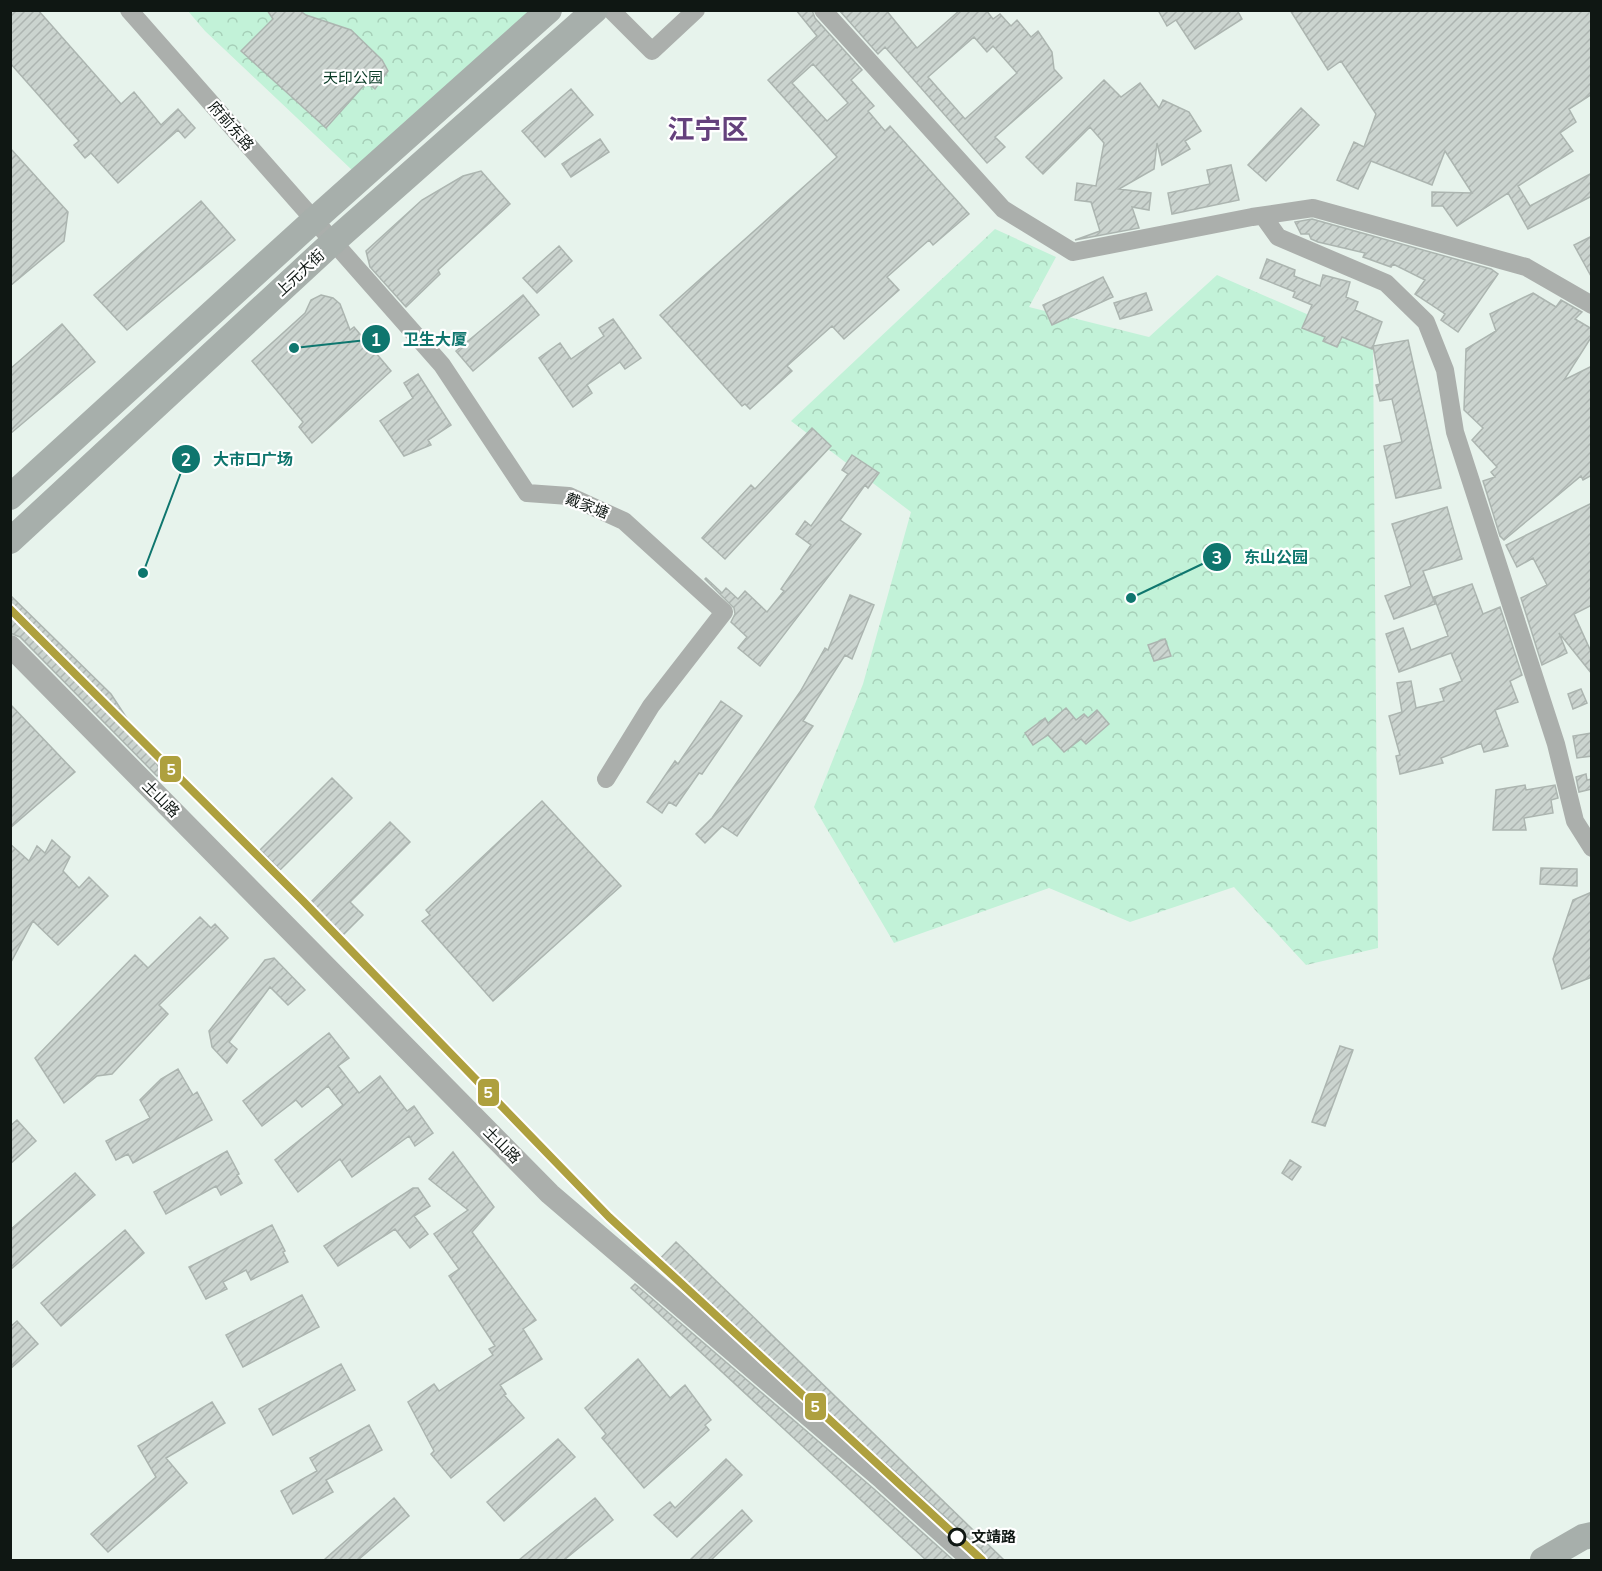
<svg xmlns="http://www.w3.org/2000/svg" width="1602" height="1571" font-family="'Nunito Sans','Noto Sans SC',sans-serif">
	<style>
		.forest { fill: url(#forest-crowns) }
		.building { fill: url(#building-hatch); stroke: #acb5b0; stroke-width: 1.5; fill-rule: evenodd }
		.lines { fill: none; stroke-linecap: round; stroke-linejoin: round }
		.minor { stroke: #abafac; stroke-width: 18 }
		.tertiary { stroke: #abafac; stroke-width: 22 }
		.secondary { stroke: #a7afab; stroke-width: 26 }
		.metro-1-casing { stroke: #fff; stroke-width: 12 }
		.metro-1 { stroke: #aea03e; stroke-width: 8 }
		.stop-dot { fill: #fff; stroke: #0f1713; stroke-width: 3 }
		.labels { text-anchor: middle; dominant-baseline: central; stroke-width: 4.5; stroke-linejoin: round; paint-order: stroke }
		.park-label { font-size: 15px; fill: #073924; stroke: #fff }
		.street-label { font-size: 15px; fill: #0f1713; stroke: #fff }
		.stop-label { font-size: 15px; font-weight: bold; fill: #0f1713; stroke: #fff; text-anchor: start }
		.town-label { font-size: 27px; font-weight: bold; fill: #64417c; stroke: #fff }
		.leader { fill: none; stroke: #0f766e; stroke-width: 2 }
		.callout-dot { fill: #0f766e; stroke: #fff; stroke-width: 2 }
		.mark-label { font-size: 18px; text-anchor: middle; font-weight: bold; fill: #fff }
		.callout-label { font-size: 16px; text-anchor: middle; font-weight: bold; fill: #0f766e; stroke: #fff; stroke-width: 4.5; stroke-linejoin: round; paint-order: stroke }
		.line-badge { stroke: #fff; stroke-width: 2 }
		.badge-label { font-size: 16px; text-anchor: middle; font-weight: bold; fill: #fff }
	</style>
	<defs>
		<pattern id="forest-crowns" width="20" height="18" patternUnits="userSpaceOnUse" patternTransform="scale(1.5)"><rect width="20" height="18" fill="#c2f2d8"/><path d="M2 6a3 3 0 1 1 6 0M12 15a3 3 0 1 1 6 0" fill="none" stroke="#a6cfb8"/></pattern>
		<pattern id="building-hatch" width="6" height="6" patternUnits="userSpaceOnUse" patternTransform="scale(1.5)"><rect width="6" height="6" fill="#cbd4cf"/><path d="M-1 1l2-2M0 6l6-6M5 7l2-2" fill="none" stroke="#adb5b1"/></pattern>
	</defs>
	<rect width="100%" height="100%" fill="#e7f3ec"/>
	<path class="forest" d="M188,11H531L352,170L205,31Z
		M995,229L1056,257L1029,307L1149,337L1217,275L1373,343L1378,948L1306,965L1234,887L1130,922L1049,888L894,943L814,807L863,684L911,512L791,421Z"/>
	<path class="building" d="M10,10H38L121,104L134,92L161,125L178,109L195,128L185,138L178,130L118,183L91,153L85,158L74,145L79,141L10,63Z
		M267,10H299L306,15L351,30L382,60L388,71L375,89L367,82L326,128L241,51L273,19Z
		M796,10H812L815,18L862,70L851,80L874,106L868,111L885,131L890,126L969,214L933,245L929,240L887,277L899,290L844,339L832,326L787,366L792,371L750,409L745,404L742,406L660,315L837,157L768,80L817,36ZM813,64L848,103L827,121L792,83Z
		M839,10H886L917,48L960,10H986L993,19L1000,14L1011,26L1017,20L1031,37L1038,31L1052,52L1054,69L1062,78L995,137L1005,147L987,163L885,47L878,54ZM974,37L987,52L993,46L1017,73L965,119L928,77Z
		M1158,10H1237L1242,19L1195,49L1176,20L1167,26Z
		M1290,10H1592V94L1569,109L1576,122L1560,133L1573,151L1518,186L1530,206L1592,173V196L1528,229L1508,193L1457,226L1443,206H1432V192L1472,193L1445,151L1432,185L1371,161L1358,189L1337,180L1354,142L1364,147L1376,114L1341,61L1328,70Z
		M1104,80L1121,97L1140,83L1159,108L1163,100L1189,112L1201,131L1185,141L1190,149L1162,165L1157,143L1154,169L1119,189L1151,193L1149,210L1132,207L1139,228L1075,240L1100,231L1091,202L1075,200L1077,183L1096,186L1104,143L1090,127L1043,174L1026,157Z
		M571,89L593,115L545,157L522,131Z
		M1301,108L1319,125L1266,181L1248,165Z
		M600,139L609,152L571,177L562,164Z
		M10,148L68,212L64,241L10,286Z
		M1231,165L1239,200L1172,214L1168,193L1210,184L1207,170Z
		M481,171L510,204L438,270L440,274L406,307L370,267L366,251L422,200L463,176Z
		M201,201L235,240L127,330L94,295Z
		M1312,219L1491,269L1498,274L1458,332L1441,320L1445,314L1415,294L1425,280L1393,264L1391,267L1363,257L1365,253L1318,242L1311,239L1309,234H1301L1295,222Z
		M1592,236V278L1574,245Z
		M559,246L572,261L537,293L523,278Z
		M1267,259L1295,270L1294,276L1320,286L1323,275L1350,282L1346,297L1358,302L1355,310L1382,322L1372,349L1342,337L1337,347L1323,341L1325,337L1302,328L1312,305L1293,297L1295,292L1260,278Z
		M1103,277L1113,297L1052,325L1043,305Z
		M1146,293L1152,310L1120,319L1114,303Z
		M1533,293L1556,307L1561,300L1582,312L1575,319L1592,329V336L1564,380L1592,366V475L1583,480L1581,476L1504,540L1500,536L1483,481L1495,477L1491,472L1497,467L1472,440L1483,428L1464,410L1466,349L1496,331L1490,314Z
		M321,295L333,298L340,304L350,330L354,327L391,371L312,443L299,427L303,422L252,361L305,313L311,300Z
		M523,295L539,315L473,371L456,351Z
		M613,319L641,358L625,369L620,362L587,385L592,393L573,407L539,358L560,343L571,359L604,336L599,328Z
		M62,324L95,362L10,434V369Z
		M1408,340L1441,488L1396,498L1384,446L1402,442L1392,399L1380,401L1376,385L1380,384L1373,346Z
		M418,374L451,425L428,440L431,445L404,456L380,421L413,398L404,383Z
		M812,428L831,446L725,559L702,538L751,485L755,489Z
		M852,455L879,473L868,488L865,485L840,520L861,534L760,666L738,648L747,637L731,622L735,614L734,608L705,579L706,578L722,593L726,588L738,599L745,591L767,612L784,591L781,589L811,545L796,534L805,521L811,526L848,474L842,470Z
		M1592,503V605L1574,614L1592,654V674L1559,633L1567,653L1542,665L1521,598L1547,585L1533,558L1517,567L1506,545Z
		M1447,507L1462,559L1423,571L1435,604L1394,619L1385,596L1411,586L1392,524Z
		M1472,584L1483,614L1500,607L1522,675L1510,681L1518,702L1495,710L1508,746L1484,752L1481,743L1441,758L1443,763L1400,774L1396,756L1400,755L1389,716L1402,712L1397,683L1411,681L1416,708L1444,701L1440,689L1462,681L1451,653L1399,672L1386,634L1403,628L1411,650L1448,636L1434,597Z
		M10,595L111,694L162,772L157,776L20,637L10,633Z
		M850,595L874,605L852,659L845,655L803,721L813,726L737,836L722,826L705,843L696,834L712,818L800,692L825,648L828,650Z
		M1165,639L1171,656L1154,661L1148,645Z
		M1581,689L1587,703L1573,709L1568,694Z
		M721,701L742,716L702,774L699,773L676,806L669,802L662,813L647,802L675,761L678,764Z
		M10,704L75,772L10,828Z
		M1066,708L1076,720L1084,714L1088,718L1097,710L1109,724L1086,744L1081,739L1064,752L1048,735L1033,745L1025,733L1045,718L1048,723Z
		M1592,733V756L1577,758L1573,736Z
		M1586,774L1587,780L1592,779V789L1579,792L1576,777Z
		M332,778L352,798L280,870L260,850Z
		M1525,785L1526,790L1555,785L1558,798L1551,800L1553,813L1524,818L1526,830H1493L1496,790Z
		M542,801L621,886L493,1001L422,921L430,915L426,910Z
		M390,822L410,842L350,902L363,915L343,935L310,903Z
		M52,840L70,857L63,871L79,888L89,877L108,896L58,945L33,921L10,964V844L29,861L37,846L45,853Z
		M1541,868L1577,869V886L1540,884Z
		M1592,892V977L1562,989L1553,959L1573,900Z
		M200,917L211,928L215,924L228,938L159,1005L168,1014L112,1074L97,1076L64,1103L35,1058L135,955L148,968Z
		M274,958L305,990L288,1005L270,987L229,1042L237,1049L227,1063L212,1047L209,1031L265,960Z
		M329,1033L349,1058L338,1066L359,1093L380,1076L407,1111L414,1106L433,1133L415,1146L409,1136L352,1177L340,1159L298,1192L275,1160L343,1105L328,1086L302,1107L296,1100L262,1126L243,1101Z
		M1340,1046L1353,1050L1325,1126L1312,1122Z
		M178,1069L193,1095L197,1092L212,1120L133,1163L128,1154L116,1160L106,1141L150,1118L140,1100L161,1079Z
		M17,1120L36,1141L10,1164V1126Z
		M227,1151L239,1174L237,1175L242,1183L221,1195L216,1186L166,1214L154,1192Z
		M453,1152L494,1207L472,1232L536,1320L523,1329L542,1359L500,1385L506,1394L504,1395L524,1418L451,1478L431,1454L434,1451L408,1402L434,1384L439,1391L493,1355L489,1349L495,1346L449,1276L459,1269L434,1234L468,1210L429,1179Z
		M1290,1160L1301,1167L1292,1180L1282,1173Z
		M75,1173L95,1195L10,1270V1230Z
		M413,1188H418L430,1206L414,1216L428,1234L410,1248L395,1229L338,1266L324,1246Z
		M272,1225L285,1251L283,1252L288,1262L251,1280L246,1270L223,1282L227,1289L206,1299L189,1267Z
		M125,1230L144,1253L61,1326L41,1303Z
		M676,1242L1004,1560H986L982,1550L892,1469L654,1265Z
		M635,1284L874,1489L953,1560H926L631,1288Z
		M302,1295L319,1327L243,1367L226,1335Z
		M17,1321L38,1344L10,1369V1327Z
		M638,1359L670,1398L685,1385L711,1420L705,1425L709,1430L644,1488L602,1438L606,1434L585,1408Z
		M341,1364L355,1390L273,1435L259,1409Z
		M212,1402L225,1423L166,1458L187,1483L108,1552L91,1534L156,1477L138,1446Z
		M369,1425L382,1450L326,1480L333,1492L293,1514L281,1491L317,1471L310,1458Z
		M558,1439L575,1457L504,1521L487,1502Z
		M726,1459L742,1475L677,1537L654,1515L670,1502L675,1508Z
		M394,1498L409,1516L358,1560H324Z
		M595,1498L613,1520L564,1560H519Z
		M742,1510L752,1521L711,1560H690Z"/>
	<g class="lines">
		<path class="minor" d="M129,10L442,365L527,493L569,496L624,521L724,612L651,706L606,779
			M611,10L652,51L696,10
			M823,10L1003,209L1073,252L1252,217L1313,208L1526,267L1592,305
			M1263,216L1278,237L1386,283L1426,322L1445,370L1455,432L1556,744L1575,821L1592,848"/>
		<path class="tertiary" d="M10,646L550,1194L883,1479L973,1560"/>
		<path class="secondary" d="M10,497L314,220L549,10
			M10,541L333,242L595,10
			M1543,1560L1583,1537L1592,1535"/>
		<defs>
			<path id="metro-1" d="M10,609L303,901L609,1217L982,1560"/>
		</defs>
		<use href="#metro-1" class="metro-1-casing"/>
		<use href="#metro-1" class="metro-1"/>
	</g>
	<circle class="stop-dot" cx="957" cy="1537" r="8"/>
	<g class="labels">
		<g class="park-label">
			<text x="353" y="78">天印公园</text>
		</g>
		<g class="street-label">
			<text transform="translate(231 126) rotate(49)">府前东路</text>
			<text transform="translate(300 273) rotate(-43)">上元大街</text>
			<text transform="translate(587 506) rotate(21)">戴家塘</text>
			<text transform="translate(161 799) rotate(45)">土山路</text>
			<text transform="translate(502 1145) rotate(45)">土山路</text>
		</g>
		<g class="stop-label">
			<text x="971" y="1537">文靖路</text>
		</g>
		<g class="town-label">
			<text x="708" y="130">江宁区</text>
		</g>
	</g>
	<path class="leader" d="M294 348L376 339M143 573L186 459M1131 598L1217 557"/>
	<g class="callout-dot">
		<circle cx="294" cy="348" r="6"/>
		<circle cx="143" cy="573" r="6"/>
		<circle cx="1131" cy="598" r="6"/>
		<circle cx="376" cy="339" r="15"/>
		<circle cx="186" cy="459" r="15"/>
		<circle cx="1217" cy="557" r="15"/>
	</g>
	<g class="mark-label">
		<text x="376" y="346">1</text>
		<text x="186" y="466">2</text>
		<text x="1217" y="564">3</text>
	</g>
	<g class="callout-label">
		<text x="435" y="345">卫生大厦</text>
		<text x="253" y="465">大市口广场</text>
		<text x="1276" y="563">东山公园</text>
	</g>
	<g class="line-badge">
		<rect x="159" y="755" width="23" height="28" rx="6" fill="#aea03e"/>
		<rect x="477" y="1078" width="23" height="29" rx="6" fill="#aea03e"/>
		<rect x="804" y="1392" width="23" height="29" rx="6" fill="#aea03e"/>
	</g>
	<g class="badge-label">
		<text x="171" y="775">5</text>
		<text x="488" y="1098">5</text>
		<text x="815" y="1412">5</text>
	</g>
	<rect width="1602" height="1571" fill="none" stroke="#0f1713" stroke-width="24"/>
</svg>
